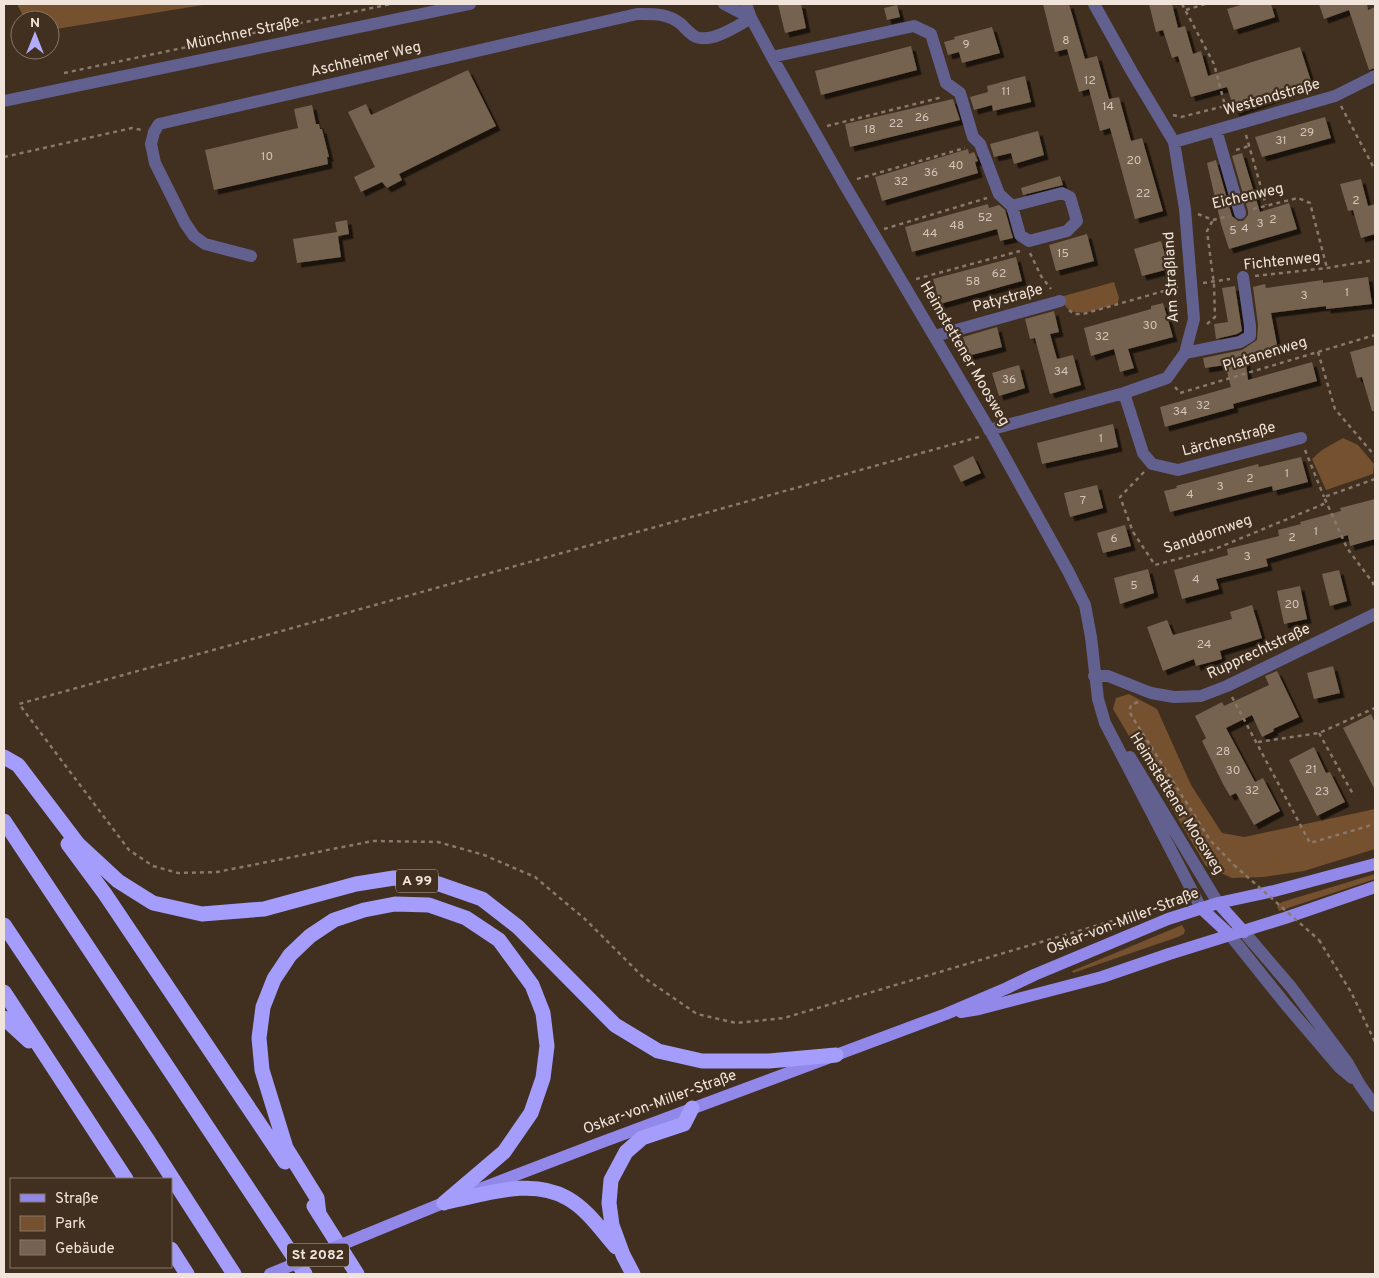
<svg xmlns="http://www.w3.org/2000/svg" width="1379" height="1278" font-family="Overpass,sans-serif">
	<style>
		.green { fill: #75512f }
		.building { fill: #756250; filter: url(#shadow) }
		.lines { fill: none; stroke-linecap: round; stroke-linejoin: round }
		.path { stroke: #88796b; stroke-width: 2.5; stroke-dasharray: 4 4; stroke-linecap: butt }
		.minor { stroke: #62608f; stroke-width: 12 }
		.major { stroke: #9188ea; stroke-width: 12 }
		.highway { stroke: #a49dfb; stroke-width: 15 }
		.path-bridge { stroke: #88796b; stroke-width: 2.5; stroke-dasharray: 4 4; stroke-linecap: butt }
		.major-bridge { stroke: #9188ea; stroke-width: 12 }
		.labels { text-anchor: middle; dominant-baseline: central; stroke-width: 4.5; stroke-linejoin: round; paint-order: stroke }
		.number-label { font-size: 12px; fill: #d2c4b8 }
		.shield { fill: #412f1f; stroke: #bcaea3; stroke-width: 1 }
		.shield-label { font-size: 14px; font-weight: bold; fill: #f1e5db }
		.street-label { font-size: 15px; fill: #f1e5db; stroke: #412f1f }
	</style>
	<defs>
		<filter id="shadow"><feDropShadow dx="4.5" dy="4.5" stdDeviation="0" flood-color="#0009"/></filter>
	</defs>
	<rect width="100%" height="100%" fill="#412f1f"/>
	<path class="green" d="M17,4H209L50,30V20H25Z
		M1114,282L1119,298L1118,303C1104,307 1079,319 1067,308C1064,305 1062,300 1060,297Z
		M1343,438L1358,445L1374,464L1373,474L1326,490L1312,459L1322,450Z
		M1129,694L1157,709L1191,785L1222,833L1244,837L1375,809V849L1304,871L1264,877L1232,878L1206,866L1113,709L1116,698Z
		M1375,874V879L1279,911L1277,906L1282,902Z
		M1182,925L1185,930L1184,934L1178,937L1073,973L1072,971Z"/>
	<path class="building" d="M778,4H801L806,28L785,33Z
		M1043,4H1069L1085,59L1097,56L1109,99L1119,97L1131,141L1142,138L1163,211L1135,219L1110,128L1100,131L1089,89L1079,92L1067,49L1055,52Z
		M1149,4H1172L1178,28L1185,26L1193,54L1201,51L1208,76L1300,47L1312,84L1235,112L1227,87L1191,97L1178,56L1172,58L1163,30L1156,32Z
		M1244,4H1271L1275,17L1234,30L1227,9Z
		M1319,4H1367L1368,10L1375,7V68L1369,70L1349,10L1324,19Z
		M897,5L900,17L887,20L884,8Z
		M992,27L1000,53L962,63L959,52L948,55L944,42L955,39L954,37Z
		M911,46L917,70L821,95L815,71Z
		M468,70L496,126L399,174L402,180L387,188L382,182L361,192L354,177L375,167L348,112L366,104L371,115Z
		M1025,76L1031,102L993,111L992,105L974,110L970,97L988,92L987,86Z
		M953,99L960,120L850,147L845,124Z
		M312,105L316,124H319L320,129H322L329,157H327L328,164L214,190L205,150L298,128L294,109Z
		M1325,117L1331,138L1262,157L1255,137Z
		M1038,131L1044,155L1014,164L1011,153L994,157L990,144Z
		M968,149L969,154L974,152L978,161L975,162L978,173L882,201L875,177Z
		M1242,153L1260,212L1289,203L1297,229L1229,249L1221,224L1207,163L1216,160L1232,216L1238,221H1243L1248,215V211L1232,156Z
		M1060,176L1063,185L1023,195L1021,188Z
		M1361,179L1368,206L1375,204V234L1361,238L1353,210L1348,211L1340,184Z
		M988,204L989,208L999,205L1005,210L1013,238L1000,241L997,229L912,252L905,227Z
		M347,220L349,234L338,236L341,257L297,263L293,239L337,232L335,222Z
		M1087,234L1094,261L1056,271L1049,245Z
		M1161,241L1169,269L1142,276L1134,249Z
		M1016,257L1022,281L940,304L933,279Z
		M1368,277L1372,304L1326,309V306L1271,313L1278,350L1245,356L1248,380L1312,362L1317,381L1233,404L1234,408L1165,427L1160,407L1231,387L1225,365L1205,368L1203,358L1242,350L1257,340L1258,325L1253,287L1265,284L1266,288L1323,280V283Z
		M1235,286L1242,331L1237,334L1216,339L1214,324L1228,322L1222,288Z
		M1163,303L1173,337L1128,349L1134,368L1120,372L1114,349L1091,356L1084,328L1151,309V306Z
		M1054,311L1059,332L1050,334L1057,359L1073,355L1081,385L1050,394L1035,338L1030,339L1025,319Z
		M997,327L1002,347L968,356L963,337Z
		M1375,345V411H1372L1362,377L1357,378L1350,352Z
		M1019,365L1025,388L999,396L992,373Z
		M1113,424L1118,447L1042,464L1037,443Z
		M973,456L981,473L961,482L953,466Z
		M1301,457L1308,482L1273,491L1272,486L1170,512L1164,491L1177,488L1176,486L1258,464L1259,467Z
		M1097,485L1103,508L1070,517L1064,493Z
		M1375,499V539L1350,546L1348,535L1266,559L1268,566L1216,579L1219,589L1182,599L1174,570L1228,555L1227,549L1279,536L1278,530L1301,524L1300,522L1341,511L1340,508Z
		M1125,525L1131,546L1103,553L1097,533Z
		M1148,569L1154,593L1120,604L1114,578Z
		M1339,570L1347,601L1330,606L1322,574Z
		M1300,586L1307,619L1284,624L1277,591Z
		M1252,605L1262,638L1220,651L1222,659L1196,666L1194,659L1163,671L1147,627L1167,620L1173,635L1232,619L1230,612Z
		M1333,666L1340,693L1314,699L1307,673Z
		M1277,671L1299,717L1273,729L1274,731L1262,737L1252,715L1226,728L1255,782L1263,778L1280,811L1254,825L1236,793L1230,796L1223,784L1202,741L1206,738L1195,716L1222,702L1224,706L1269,685L1265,676Z
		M1371,714L1375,723V790L1343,728Z
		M1314,747L1326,773L1330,772L1345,802L1317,816L1289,760Z"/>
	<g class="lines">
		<path class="path" d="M1182,4L1214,64L1227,113
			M1186,10L1205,4
			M64,73L391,4
			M1341,106L1375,170
			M1173,115L1181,117L1225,106
			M827,126L943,97
			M1246,135L1266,205
			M1236,150L1249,146
			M4,157L132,128L142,130
			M857,179L965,148
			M1253,209L1298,198L1310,203L1327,268
			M1198,214L1213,220L1229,216
			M884,229L987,198
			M1030,253L1041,276L1051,289
			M1255,276L1327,268L1375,260
			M916,279L1020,251
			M1203,283L1230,279
			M1069,310L1074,314H1083L1178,287
			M1207,324L1215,317L1214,285L1207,231L1213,220
			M1318,352L1335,409L1375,456
			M1175,387L1180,393L1375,335
			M979,437L19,704L129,850L153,866L178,873L217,872L373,841L438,842L484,855L535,877L586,920L643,977L697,1014L736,1023L784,1018L1156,908
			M1305,450L1324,497
			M1144,472L1120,497L1133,532L1155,565L1215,549L1326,503
			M1375,479L1324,497L1347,548L1373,583L1375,590
			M1232,697L1310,843L1375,824
			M1138,702L1131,705L1129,711L1133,718L1210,840L1234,865
			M1319,733L1354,796
			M1258,742L1319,733L1375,708
			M1319,940L1351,992L1375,1042"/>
		<path class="minor" d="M724,4L751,18
			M746,4L751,18L772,57L843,182L992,434L1068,571L1085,605L1091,637L1098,699L1105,723L1201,908
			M772,57L914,26L931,34L946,83L960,93L973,137L980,144L999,194L1012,206L1020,235L1029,241L1067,231L1077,221L1070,197L1062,193L1012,206
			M4,101L470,4
			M1216,130L1240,213
			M1174,142L1335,96L1375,76
			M251,256L205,244L194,236L185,223L155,163L151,144L154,132L159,124L637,14C654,14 667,13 681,24C685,28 691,35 696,37C712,43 737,26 751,18
			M935,336L1060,301
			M1185,353L1240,342L1250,336V326L1243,277
			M1124,393L1143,453L1152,464L1178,470L1301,438
			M989,430L1124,393L1167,378L1185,353L1194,319L1185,209L1174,142L1132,72L1094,4
			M1094,676H1108L1151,693L1174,697L1201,696L1227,686L1375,614
			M1130,757L1218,903
			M1244,932L1291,987L1347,1062L1360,1085L1375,1106
			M1230,935L1287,1006L1340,1068L1352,1078"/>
		<path class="major" d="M1218,903L1244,932
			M1201,908L1230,935
			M961,1012L979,1009L1102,977L1169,954L1285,918L1375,887
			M477,1190L597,1144L946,1014L1007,988L1034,975L1168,919L1218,903L1274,891L1375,864
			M365,1235L453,1199"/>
		<path class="highway" d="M4,757L18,765L78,844L118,881L153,903L202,914L264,909L356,884L394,878L439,884L482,899L518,927L615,1025L658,1051L702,1061H769L836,1055
			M4,821L305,1274
			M68,844L105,894L285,1162
			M4,925L147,1139L234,1274
			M4,992L126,1179
			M4,1018L29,1041
			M446,1202C484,1195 531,1177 567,1198C587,1209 601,1230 616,1247
			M314,1206L357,1274
			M319,1214L317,1198L286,1148L262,1070L259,1038L263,1007L274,979L290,955L310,936L334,920L364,910L395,904L429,905L466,918L499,940L532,985L543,1013L547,1046L543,1078L531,1113L504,1152L444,1203
			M171,1249L187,1274
			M633,1274L623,1255L612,1225L609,1203L611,1180L626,1152L642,1138L684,1124L692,1108"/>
		<path class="path-bridge" d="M1234,865L1319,940"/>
		<path class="major-bridge" d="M270,1274L365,1235"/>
	</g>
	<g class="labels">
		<g class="number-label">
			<text x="1066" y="41">8</text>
			<text x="966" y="45">9</text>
			<text x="1090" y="81">12</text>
			<text x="1006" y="92">11</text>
			<text x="1108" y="107">14</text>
			<text x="922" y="118">26</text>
			<text x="896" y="124">22</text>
			<text x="870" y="130">18</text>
			<text x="1307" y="133">29</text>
			<text x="1281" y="141">31</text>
			<text x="267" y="157">10</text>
			<text x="1134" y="161">20</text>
			<text x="956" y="166">40</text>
			<text x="931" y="173">36</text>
			<text x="901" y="182">32</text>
			<text x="1143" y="194">22</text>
			<text x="1356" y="201">2</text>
			<text x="985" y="218">52</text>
			<text x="1273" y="220">2</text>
			<text x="1260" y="224">3</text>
			<text x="957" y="226">48</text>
			<text x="1245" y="229">4</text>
			<text x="1233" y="231">5</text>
			<text x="930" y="234">44</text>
			<text x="1063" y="254">15</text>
			<text x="999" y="274">62</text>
			<text x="973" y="282">58</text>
			<text x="1347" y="293">1</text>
			<text x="1304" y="296">3</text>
			<text x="1150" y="326">30</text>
			<text x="1102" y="337">32</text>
			<text x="1061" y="372">34</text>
			<text x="1009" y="380">36</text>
			<text x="1203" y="406">32</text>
			<text x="1180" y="412">34</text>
			<text x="1101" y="439">1</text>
			<text x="1287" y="474">1</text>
			<text x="1250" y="479">2</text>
			<text x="1220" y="487">3</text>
			<text x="1190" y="495">4</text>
			<text x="1083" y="501">7</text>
			<text x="1316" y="532">1</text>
			<text x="1292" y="538">2</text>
			<text x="1114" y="539">6</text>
			<text x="1247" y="557">3</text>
			<text x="1196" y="580">4</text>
			<text x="1134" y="586">5</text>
			<text x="1292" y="605">20</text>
			<text x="1204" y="645">24</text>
			<text x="1223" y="752">28</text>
			<text x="1311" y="770">21</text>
			<text x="1233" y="771">30</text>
			<text x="1252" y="791">32</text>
			<text x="1322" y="792">23</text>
		</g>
		<g class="shield">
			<rect x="396" y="869.5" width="42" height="23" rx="4"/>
			<rect x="287" y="1243.5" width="62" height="23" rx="4"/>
		</g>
		<g class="shield-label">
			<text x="417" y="881">A 99</text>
			<text x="318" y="1255">St 2082</text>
		</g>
		<g class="street-label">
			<text transform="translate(243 34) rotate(-12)">Münchner Straße</text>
			<text transform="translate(366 60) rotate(-13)">Aschheimer Weg</text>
			<text transform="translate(1272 98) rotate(-16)">Westendstraße</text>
			<text transform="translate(1248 197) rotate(-13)">Eichenweg</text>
			<text transform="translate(1282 262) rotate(-6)">Fichtenweg</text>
			<text transform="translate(1172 277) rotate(-93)">Am Straßland</text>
			<text transform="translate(1008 299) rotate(-15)">Patystraße</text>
			<text transform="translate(964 354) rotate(60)">Heimstettener Moosweg</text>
			<text transform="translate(1265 355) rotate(-17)">Platanenweg</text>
			<text transform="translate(1229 440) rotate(-15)">Lärchenstraße</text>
			<text transform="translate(1208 535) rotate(-19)">Sanddornweg</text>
			<text transform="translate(1259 652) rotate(-25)">Rupprechtstraße</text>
			<text transform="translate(1176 804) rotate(58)">Heimstettener Moosweg</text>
			<text transform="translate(1123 922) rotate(-21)">Oskar-von-Miller-Straße</text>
			<text transform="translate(660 1103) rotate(-20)">Oskar-von-Miller-Straße</text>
		</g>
	</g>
	<rect width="1379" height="1278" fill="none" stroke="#f1e5db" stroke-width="10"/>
	<rect x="10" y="1178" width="162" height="90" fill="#412f1f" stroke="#87786a"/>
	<rect x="20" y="1194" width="25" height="8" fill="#9188ea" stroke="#87786a"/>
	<text x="55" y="1203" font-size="15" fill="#f1e5db">Straße</text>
	<rect x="20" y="1216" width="25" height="15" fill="#75512f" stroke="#87786a"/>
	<text x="55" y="1228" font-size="15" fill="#f1e5db">Park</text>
	<rect x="20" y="1240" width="25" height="15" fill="#756250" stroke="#87786a"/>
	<text x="55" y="1253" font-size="15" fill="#f1e5db">Gebäude</text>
	<g transform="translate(35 35)"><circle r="24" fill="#412f1f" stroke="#87786a"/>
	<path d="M0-4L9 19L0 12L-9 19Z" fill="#b1adfa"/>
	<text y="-8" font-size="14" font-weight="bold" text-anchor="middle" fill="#f1e5db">N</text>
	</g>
</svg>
